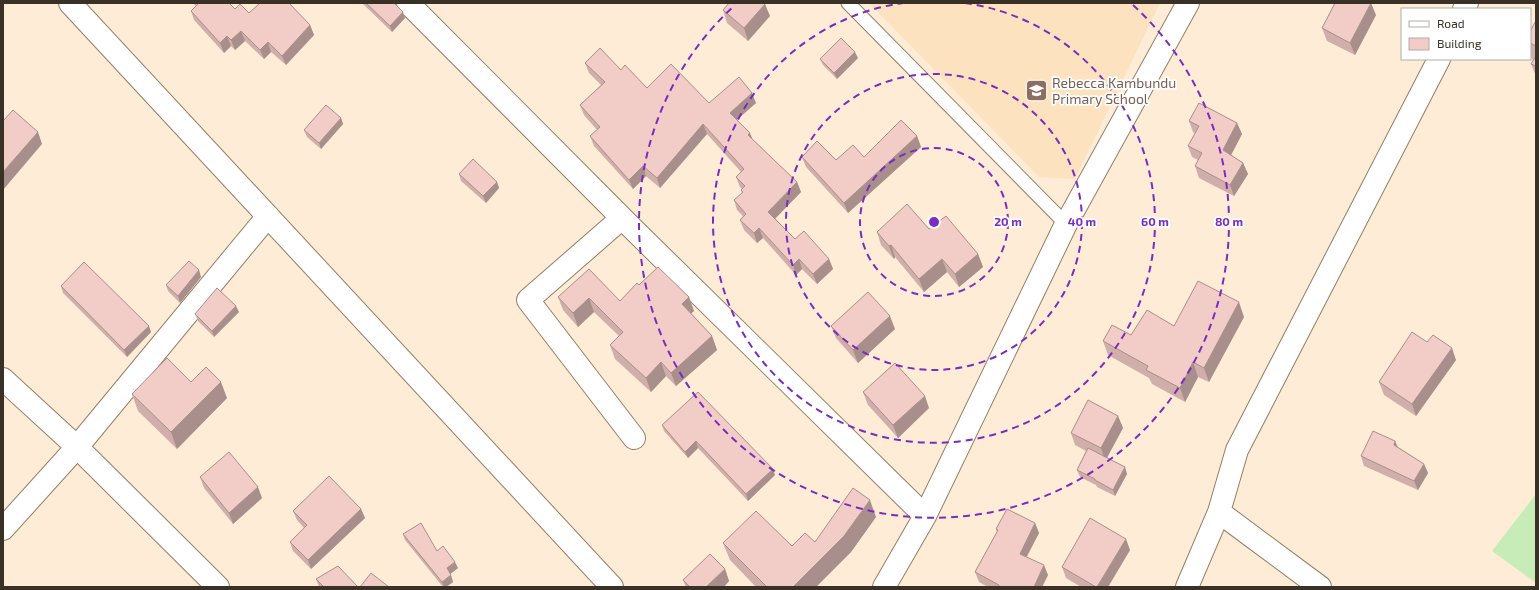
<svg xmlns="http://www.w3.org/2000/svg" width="1539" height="590" font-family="'Exo 2',sans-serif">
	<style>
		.built { fill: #fce2bf }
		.green { fill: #c8ecb7 }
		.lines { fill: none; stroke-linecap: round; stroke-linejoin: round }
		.service-casing { stroke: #937f65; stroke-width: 15 }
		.minor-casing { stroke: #937f65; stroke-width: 24 }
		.service { stroke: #fff; stroke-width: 13 }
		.minor { stroke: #fff; stroke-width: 22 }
		.wall { fill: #d0afaa }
		.shaded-wall { fill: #a98f8b }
		.building { fill: #f2ccc6; stroke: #a98f8b }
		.ring { fill: none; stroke: #7b2cbf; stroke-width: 2; stroke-dasharray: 7 5 }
		.labels { text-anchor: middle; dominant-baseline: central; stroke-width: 3.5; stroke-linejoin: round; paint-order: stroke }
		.education-label { font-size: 14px; fill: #785e54; stroke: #fff; text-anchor: start }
		.centre { fill: #7b2cbf; stroke: #fff; stroke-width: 2 }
		.ring-label { font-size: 12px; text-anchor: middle; font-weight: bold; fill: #7b2cbf; stroke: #fff; stroke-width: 3.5; stroke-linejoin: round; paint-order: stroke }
	</style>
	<rect width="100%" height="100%" fill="#feecd6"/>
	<path class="built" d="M869,3H1160L1075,179L1039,177Z"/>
	<path class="green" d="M1536,494V583L1492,551Z"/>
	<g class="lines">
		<defs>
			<path id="service" d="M848,3L1066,224"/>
			<path id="minor" d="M70,3L612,587
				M408,3L632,228L925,516
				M1464,9L1467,3
				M622,218L528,300L634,438
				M3,379L77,447L218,587
				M1219,512L1320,587
				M3,529L77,447L268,216
				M884,587L925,516L1066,224L1188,3
				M1187,587L1219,512L1237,450L1439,59"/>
		</defs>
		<use href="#service" class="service-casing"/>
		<use href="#minor" class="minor-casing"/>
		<use href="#service" class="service"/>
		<use href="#minor" class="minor"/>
	</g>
	<path class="wall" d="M193,3H229L235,9L249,13L310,25L314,35L286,65L271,52L264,59L245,41L235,50L231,46L224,53L194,20L191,11L196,6Z
		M362,3H394L405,18L392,32Z
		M723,10L770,16L748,41L727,23Z
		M1376,15L1355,55L1327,41L1322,28Z
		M1536,23V76L1531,64L1533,61L1530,54V32Z
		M858,58L837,79L823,65L820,59Z
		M585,63L621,70L647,88L709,103H756L737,120L752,139L797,182L801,192L775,218L795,239L829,259L833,269L817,284L802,269L796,275L763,238L757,243L744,230L740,220L743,216L737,210L734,200L742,193L741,190L742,189L740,187L736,177L741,172L707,134L660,188L646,176L633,189L594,146L590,136L597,130L584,115L580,105L601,85L589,73Z
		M341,118L343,124L321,149L307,137L304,130Z
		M1189,121L1237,123L1242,134L1231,155L1243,163L1248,174L1234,196L1199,178L1195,166L1198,160L1192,157L1188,146L1195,133L1193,132Z
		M917,136L921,147L848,213L806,167L802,157L836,160L864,157Z
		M459,174L497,182L499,188L486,203L461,181Z
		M929,229L978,254L983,267L959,287L947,272L924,292L895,257L894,259L881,245L877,232Z
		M201,277L180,303L168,291L166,285Z
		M639,285L689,297L694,311L691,313L712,336L717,350L676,386L666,376L651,392L615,359L610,345L619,336L594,312L578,327L563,310L558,297L620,301Z
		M61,286L151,332L127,357L63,293Z
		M239,312L214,337L198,321L195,314Z
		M1244,317L1209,382L1198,377L1185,402L1152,384L1149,378L1108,355L1103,341L1174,326Z
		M831,326L895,329L858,363L836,338Z
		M1427,342L1456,360L1416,416L1384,395L1379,382Z
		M191,382L227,398L177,449L138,411L132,394Z
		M863,392L929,408L898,438L868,405Z
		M1118,416L1123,428L1107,458L1127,474L1115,496L1097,487L1096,485L1080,477L1077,470L1086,451L1075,445L1071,433Z
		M662,425L775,475L748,501L698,448L688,458L664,431Z
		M1395,441L1398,447L1424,464L1428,473L1418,490L1364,466L1361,456Z
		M200,477L262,498L233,524L204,488Z
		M361,509L365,518L311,569L293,551L290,542L304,528L297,520L293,511Z
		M876,517L851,552L816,587H756L730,560L723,543L792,546L815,542Z
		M1035,523L1039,533L1027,557L1048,575L1042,587H988L979,582L975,572L997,532L996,529Z
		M403,534L437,551L458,568L450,574L453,582L446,587H443L405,540Z
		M1130,550L1108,587H1081L1066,578L1062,567Z
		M725,569L729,581L724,587H686L683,580Z
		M316,579L358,587H319Z"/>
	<path class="shaded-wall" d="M1371,3L1376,15L1355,55L1350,43Z
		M765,4L770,16L748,41L744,28Z
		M403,12L405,18L392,32L390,26Z
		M310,25L314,35L286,65L282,56Z
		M241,31L245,41L235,50L231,40Z
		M227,36L231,46L224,53L220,43Z
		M268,42L271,52L264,59L260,50Z
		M855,52L858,58L837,79L834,73Z
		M752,93L756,103L734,122L730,113Z
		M341,118L343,124L321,149L319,143Z
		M1237,123L1242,134L1228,161L1223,150Z
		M703,124L707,134L660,188L657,178Z
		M38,132L42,144L3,190V172Z
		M750,133L754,143L748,135Z
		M917,136L921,147L848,213L844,203Z
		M1243,163L1248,174L1234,196L1230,185Z
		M643,166L646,176L633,189L629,180Z
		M497,182L499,188L486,203L483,196Z
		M797,182L801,192L772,222L768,212Z
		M759,228L763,238L757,243L754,233Z
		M891,245L895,257L894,259L889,246Z
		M978,254L983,267L959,287L955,274Z
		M799,259L802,269L796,275L793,265Z
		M829,259L833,269L817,284L813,274Z
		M942,259L947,272L924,292L919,279Z
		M199,270L201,277L180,303L178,296Z
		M689,297L694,311L687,317L682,304Z
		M589,298L594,312L578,327L573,313Z
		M1239,302L1244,317L1209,382L1204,368Z
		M236,306L239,312L214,337L212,331Z
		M890,316L895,329L858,363L853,350Z
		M149,326L151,332L127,357L124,350Z
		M712,336L717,350L676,386L671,373Z
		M1452,348L1456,360L1416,416L1412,404Z
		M661,362L666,376L651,392L646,378Z
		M1193,362L1198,377L1185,402L1180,388Z
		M221,382L227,398L177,449L171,432Z
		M925,396L929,408L898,438L893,425Z
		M1118,416L1123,428L1105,461L1101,448Z
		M696,441L698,448L688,458L685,452Z
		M1395,441L1399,451L1394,445Z
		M1424,464L1428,473L1418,490L1414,481Z
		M1125,467L1127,474L1115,496L1113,490Z
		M773,469L775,475L748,501L746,494Z
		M258,487L262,498L233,524L229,513Z
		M870,500L876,517L851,552L816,587H793Z
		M361,509L365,518L311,569L308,560Z
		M1035,523L1039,533L1023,563L1020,554Z
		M1126,539L1130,550L1108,587H1097Z
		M455,562L458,568L449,575L447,568Z
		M1044,565L1048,575L1042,587H1034Z
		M725,569L729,581L724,587H706Z
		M451,575L453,582L446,587H444L442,582Z"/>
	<path class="building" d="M199,3H229L235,9L240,4L249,13L260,3H289L310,25L282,56L268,42L260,50L241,31L231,40L227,36L220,43L191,11Z
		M366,3H394L403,12L390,26Z
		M729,3H764L765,4L744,28L723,10Z
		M1335,3H1371L1350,43L1322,28Z
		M1535,22L1536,23V46L1530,43V32Z
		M841,38L855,52L834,73L820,59Z
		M600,48L621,70L625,65L647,88L671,64L709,103L739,77L752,93L730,113L750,133L748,135L797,182L768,212L795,239L804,231L829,259L813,274L799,259L793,265L759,228L754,233L740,220L746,214L734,200L743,192L741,190L745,186L736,177L744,169L703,124L657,178L643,166L629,180L590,136L600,127L580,105L605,82L585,63Z
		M1536,56V66L1531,64Z
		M1199,103L1237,123L1223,150L1243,163L1230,185L1195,166L1202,153L1188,146L1199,126L1189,121Z
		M326,105L341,118L319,143L304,130Z
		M13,110L38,132L3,172V121Z
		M901,120L917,136L844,203L802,157L817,141L836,160L853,145L864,157Z
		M473,159L497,182L483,196L459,174Z
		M907,204L929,229L946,216L978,254L955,274L942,259L919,279L891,245L889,246L877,232Z
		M189,261L199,270L178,296L166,285Z
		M84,262L149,326L124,350L61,286Z
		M658,267L689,297L682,304L712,336L671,373L661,362L646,378L610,345L623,332L589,298L573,313L558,297L589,269L620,301L637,283L639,285Z
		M1198,281L1239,302L1204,368L1193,362L1180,388L1146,370L1148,366L1103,341L1112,325L1131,335L1147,310L1174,326Z
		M217,288L236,306L212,331L195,314Z
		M868,292L890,316L853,350L831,326Z
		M1412,332L1427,342L1433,335L1452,348L1412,404L1379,382Z
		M167,358L191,382L206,367L221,382L171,432L132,394Z
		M895,363L925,396L893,425L863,392Z
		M698,392L773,469L746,494L696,441L685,452L662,425Z
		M1088,400L1118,416L1101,448L1071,433Z
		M1373,431L1395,441L1394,445L1424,464L1414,481L1361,456Z
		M1088,448L1125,467L1113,490L1095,480V479L1077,470Z
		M229,452L258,487L229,513L200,477Z
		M329,476L361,509L308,560L290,542L307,525L293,511Z
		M853,488L870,500L844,536L793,587H767L723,543L756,511L792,546L805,533L815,542Z
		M1007,509L1035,523L1020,554L1044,565L1034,587H999V585L975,572L998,530L996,529Z
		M1090,518L1126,539L1097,587H1096L1062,567Z
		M421,523L437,551L443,546L455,562L447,568L451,575L442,582L403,534Z
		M710,554L725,569L706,587H690L683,580Z
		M338,566L358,587H324L316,579Z
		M371,573L389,587H360Z"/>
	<g class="ring">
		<circle cx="934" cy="222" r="74"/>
		<circle cx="934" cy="222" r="148"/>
		<path d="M965 3A221 221 0 1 1 903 3"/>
		<path d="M1133 5A295 295 0 1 1 735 5"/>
	</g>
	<defs>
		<symbol id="school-square" viewBox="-11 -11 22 22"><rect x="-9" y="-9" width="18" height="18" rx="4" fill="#8d6e63" stroke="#fff"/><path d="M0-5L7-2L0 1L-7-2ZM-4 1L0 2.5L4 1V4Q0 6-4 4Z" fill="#fff"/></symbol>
	</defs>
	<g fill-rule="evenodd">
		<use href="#school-square" x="1024" y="78" width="25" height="25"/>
	</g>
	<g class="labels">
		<g class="education-label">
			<text x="1052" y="82">Rebecca Kambundu<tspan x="1052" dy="16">Primary School</tspan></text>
		</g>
	</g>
	<circle cx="934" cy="222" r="6" class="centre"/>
	<g class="ring-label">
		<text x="1008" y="226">20 m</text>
		<text x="1082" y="226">40 m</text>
		<text x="1155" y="226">60 m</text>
		<text x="1229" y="226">80 m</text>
	</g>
	<rect width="1539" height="590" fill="none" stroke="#393126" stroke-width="8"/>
	<rect x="1401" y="8" width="130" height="52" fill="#ffffff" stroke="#b0ada8"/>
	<rect x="1409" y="21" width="20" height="6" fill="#ffffff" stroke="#b0ada8"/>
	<text x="1437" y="28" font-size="12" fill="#393126">Road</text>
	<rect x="1409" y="38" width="20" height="12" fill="#f2ccc6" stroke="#b0ada8"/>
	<text x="1437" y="48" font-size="12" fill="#393126">Building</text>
</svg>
